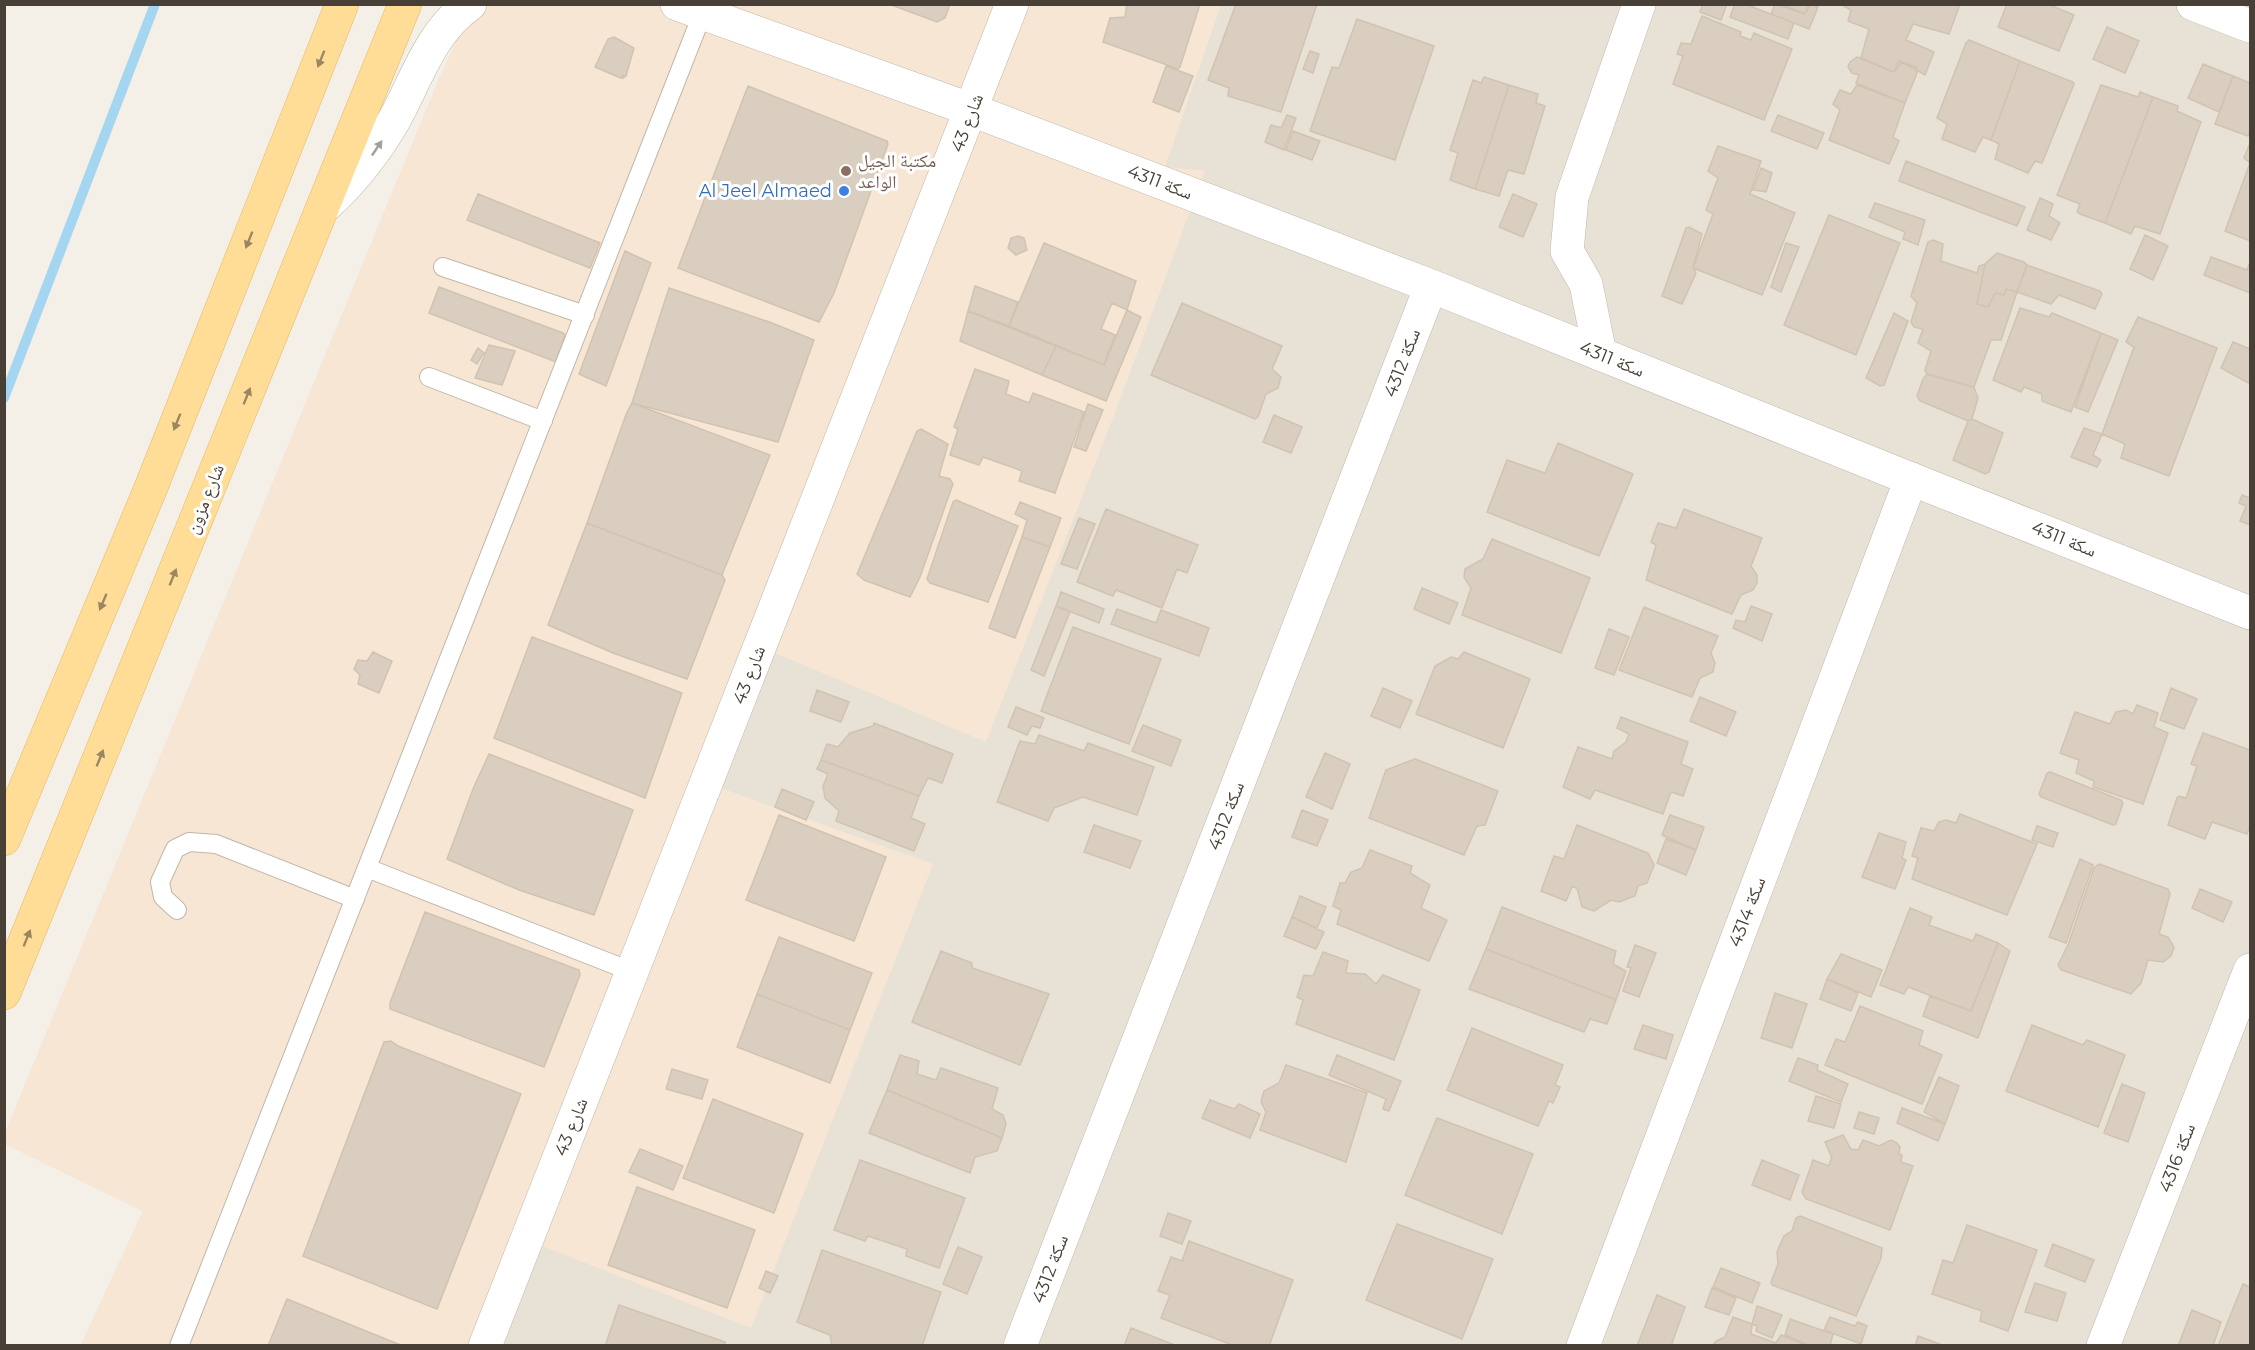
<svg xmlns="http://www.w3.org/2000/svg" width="2255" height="1350" font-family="Montserrat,'Noto Naskh Arabic',sans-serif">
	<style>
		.residential { fill: #e8e2d6 }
		.commercial { fill: #f6e6d3 }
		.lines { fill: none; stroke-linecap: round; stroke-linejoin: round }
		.stream { stroke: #a4d5f1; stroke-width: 10 }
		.building { fill: #d9cec0; stroke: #d1c3b0; stroke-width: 1.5 }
		.service-casing { stroke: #c0b7aa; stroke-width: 20 }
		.minor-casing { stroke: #c0b7aa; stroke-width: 34 }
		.tertiary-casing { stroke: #c0b7aa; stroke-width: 34 }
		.primary-casing { stroke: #e5b965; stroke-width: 34 }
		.service { stroke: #fff; stroke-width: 18 }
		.minor { stroke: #fff; stroke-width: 33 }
		.tertiary { stroke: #fff; stroke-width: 33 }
		.primary { stroke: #ffdd96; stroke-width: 33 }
		.oneway { fill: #9a8761 }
		.oneway2 { fill: #a4a09a }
		.education-dot { fill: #8d6e63; stroke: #fff; stroke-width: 2 }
		.shop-dot { fill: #3f7fe0; stroke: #fff; stroke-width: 2 }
		.labels { text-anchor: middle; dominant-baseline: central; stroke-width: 6; stroke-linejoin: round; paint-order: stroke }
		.street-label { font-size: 18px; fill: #484036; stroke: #fff }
		.education-label { font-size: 18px; fill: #785e54; stroke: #fff; text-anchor: start }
		.shop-label { font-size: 18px; fill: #366cbe; stroke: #fff; text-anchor: end }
	</style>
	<rect width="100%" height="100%" fill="#f4f0e8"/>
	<path class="residential" d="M473,5H2250V1345H81L143,1211L5,1144L4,1136L439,79Z"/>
	<path class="commercial" d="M473,5H1221L1165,167L1205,171L1116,410L986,742L761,647L707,783L933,864L751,1328L527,1240L485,1345H81L143,1211L5,1144L4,1136L439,79Z"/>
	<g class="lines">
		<path class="stream" d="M4,398L155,4"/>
	</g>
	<path class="building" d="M889,4H950L945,18L937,22Z
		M1127,4H1200L1180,67L1178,69L1103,42L1110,18L1125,17Z
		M1236,4H1317L1281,112L1228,96L1229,88L1208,80Z
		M1703,4H1727L1721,20L1700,12Z
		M1735,4H1745L1794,23L1788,39L1730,17Z
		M1775,4L1805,14L1810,4L1818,7L1809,29L1771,14Z
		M1781,4H1809L1805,14Z
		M1840,4H1960L1949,34L1913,24L1906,40L1934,52L1925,75L1902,62L1894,72L1861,58L1869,29L1848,21L1851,10Z
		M2007,4H2047L2074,15L2059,51L1998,27Z
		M1702,16L1741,32L1740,36L1751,40L1754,33L1792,49L1764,120L1673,84L1683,56L1677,54L1681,43L1691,44Z
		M1357,19L1434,46L1395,160L1310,131L1332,67L1339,68Z
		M2107,27L2139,41L2125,73L2093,59Z
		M614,37L634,48L626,76L623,78V76L621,78L595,67L608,39Z
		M1969,40L2020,61L1991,140L1983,137L1975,152L1942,139L1947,124L1937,118L1966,43Z
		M1310,51L1319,54L1313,73L1303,69Z
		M1857,57L1894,72L1899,61L1916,67L1917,73L1905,103L1856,83L1859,75L1852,73L1848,67L1850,62Z
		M2020,61L2073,82L2074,84L2042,163L2035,161L2028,173L1995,159L1999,144L1991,140Z
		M2203,64L2233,76L2219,112L2188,98Z
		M1166,66L1193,76L1179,112L1153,102Z
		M2233,76L2250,83V130L2248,136L2215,124Z
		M1484,77L1509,85L1475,189L1450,180L1458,153L1450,150L1473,80L1481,83Z
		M1509,85L1538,94L1536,103L1545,106L1524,174L1508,170L1499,196L1475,189Z
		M1857,85L1905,103L1893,137L1899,141L1889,164L1829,140L1840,110L1833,104L1840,90L1851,94Z
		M2101,85L2138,97L2140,92L2153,97L2105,223L2080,214L2077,212L2080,204L2057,195Z
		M748,86L887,141L888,144L834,293L819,322L678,268Z
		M2153,97L2178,106L2177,111L2201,122L2160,234L2135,226L2131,234L2105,223Z
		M1287,115L1296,118L1284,150L1265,142L1271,125L1281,128Z
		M1778,115L1824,133L1817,149L1771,131Z
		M1293,131L1320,141L1312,160L1286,150Z
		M2250,143V241L2225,231L2250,163L2244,158Z
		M1718,146L1761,161L1750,194L1795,213L1762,295L1693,268L1713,214L1706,210L1718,178L1708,171Z
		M1906,161L2025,207L2017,226L1899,181Z
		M1761,168L1772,173L1766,192L1753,190Z
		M478,194L600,243L590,268L467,220Z
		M1513,194L1537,204L1523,237L1499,227Z
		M2040,198L2053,204L2049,216L2060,223L2051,240L2027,230Z
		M1875,203L1925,220L1918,245L1903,239L1905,232L1869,217Z
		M1829,215L1900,243L1856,355L1784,325Z
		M1689,227L1702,234L1693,268L1696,273L1682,304L1662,296L1686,228Z
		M2145,235L2168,246L2153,280L2130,269Z
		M1018,236L1024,238L1027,250L1016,255L1008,248L1011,238Z
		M1933,240L1943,244L1941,261L1977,273L1979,266L1985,264L1977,304L1988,307L1995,293L2004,295L2006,289L2017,292L2001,340H1991L1974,387L1927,374L1925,370L1931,351L1918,343L1923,329L1914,327L1911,322L1917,303L1911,296L1928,242Z
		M1044,243L1136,281L1127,310L1112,303L1101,329L1115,335L1104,365L1009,326Z
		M1786,243L1799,247L1781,292L1771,287Z
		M625,251L651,263L606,386L579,374Z
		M1997,253L2024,262L2027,265L2017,292L2006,289L2004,295L1995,293L1988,307L1977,304L1985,264Z
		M2211,257L2247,270L2250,262V293L2204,275Z
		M2027,265L2100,291L2102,294L2095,309L2059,295L2051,304L2017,292Z
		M975,286L1018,302L1009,326L968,311Z
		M439,287L563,333L565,335L556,362L429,313Z
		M669,288L772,323L814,340L778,442L632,403Z
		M1182,303L1282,346L1272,369L1281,377L1278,388L1266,394L1258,417L1255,419L1151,375Z
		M2020,308L2049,317L2052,313L2101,333L2071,412L2042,401V394L2024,387L2021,392L1993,380Z
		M1127,310L1141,317L1106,401L1042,375L1056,346L1104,365Z
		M968,311L1056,346L1042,375L960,341Z
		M1894,313L1908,321L1884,385L1880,386L1866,378Z
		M2138,317L2217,348L2169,476L2121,458L2125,444L2102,434L2134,347L2126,342Z
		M2101,333L2118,340L2088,412L2075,407Z
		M2233,342L2250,349V384L2221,368Z
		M489,345L515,351L502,385L475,378Z
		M478,348L484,353L477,364L471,360Z
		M975,369L1009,381L1006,394L1029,403L1033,393L1084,412L1055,493L1019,481L1022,471L983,457L979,465L950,455L958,429L954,427Z
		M1927,374L1974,387L1978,398L1972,419L1968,421L1920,401L1917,396L1923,379Z
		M632,403L770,455L722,575L587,523L627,412Z
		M1088,404L1103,410L1086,451L1074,447Z
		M1274,415L1302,427L1291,453L1263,442Z
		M1972,419L2003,433L1989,472L1985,474L1953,460L1968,421Z
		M2084,428L2102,434L2093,455L2101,460L2097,467L2071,457Z
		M921,429L948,444L939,476L950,479L953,484L920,577L910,597L864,580L857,574L917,431Z
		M1558,443L1633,474L1599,556L1487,512L1507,460L1545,473Z
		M2242,495L2250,498V525L2240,521L2246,506L2239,503Z
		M956,500L1018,526L988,602L930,583L927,579L953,502Z
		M1020,502L1061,518L1050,547L1022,537L1027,520L1015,514Z
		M1106,509L1198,545L1187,573L1177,569L1162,608L1116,590L1113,596L1077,582Z
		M1684,509L1762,538L1751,566L1757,575V583L1753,590L1741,595L1732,614L1646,580L1656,545L1651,542L1658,523L1676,528Z
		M1079,518L1095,524L1077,569L1061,564Z
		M587,523L722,575L725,580L687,679L613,653L548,625Z
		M1022,537L1050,547L1015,638L989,628Z
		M1492,539L1590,578L1561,653L1462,615L1471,588L1464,577L1465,569L1483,559Z
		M1422,588L1458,603L1449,624L1414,609Z
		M1061,592L1104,609L1099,623L1056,606Z
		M1056,606L1070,612L1044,676L1031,670Z
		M1751,606L1772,614L1762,641L1733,628L1736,620L1745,622Z
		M1644,607L1718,636L1711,653L1715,663L1713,672L1700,678L1692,697L1619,670Z
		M1117,609L1156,623L1161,610L1209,628L1199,656L1111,624Z
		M1073,627L1161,659L1129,744L1041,711Z
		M1609,629L1629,637L1614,675L1595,668Z
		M532,637L682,693L645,798L494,738Z
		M373,652L392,661L379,693L358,684L360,675L354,669L358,660L367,661Z
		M1464,652L1530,679L1503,748L1416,714L1435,666L1451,657L1458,659Z
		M1383,688L1412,701L1400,728L1371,716Z
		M2171,688L2197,699L2184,729L2160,720Z
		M817,690L849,702L841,722L810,711Z
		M1700,697L1736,712L1726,736L1690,721Z
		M2137,705L2158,713L2154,727L2168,733L2143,804L2093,787L2094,781L2076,773L2079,760L2060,753L2075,712L2110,724L2116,712L2126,710L2133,714Z
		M1016,707L1044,718L1040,728L1032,726L1027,735L1008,727Z
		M1621,717L1688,742L1681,764L1693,769L1683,796L1671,792L1663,814L1595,790L1590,799L1563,787L1578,747L1612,759L1614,751L1626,742L1629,734L1617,728Z
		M874,723L953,754L942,783L928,778L919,796L821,760L827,744L838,747L850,733L873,726Z
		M1143,725L1181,740L1171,766L1132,751Z
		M2203,733L2250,750V825L2247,834L2212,822L2205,839L2168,825L2177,798L2179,796L2186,798L2197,766L2191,764Z
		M1039,735L1084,751L1088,743L1154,767L1137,815L1083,797L1054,808L1048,821L997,802L1020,741L1035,744Z
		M1325,753L1350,764L1332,809L1306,797Z
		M489,754L633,810L594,915L519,890L447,859L473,789Z
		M1415,759L1498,791L1485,825L1477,826L1464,855L1369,818L1386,770Z
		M821,760L919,796L911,818L925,824L914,851L836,821L839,811L825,798L823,786L828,774L817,769Z
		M2050,772L2121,800L2123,803L2116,824L2113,825L2041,797L2039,794L2047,773Z
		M782,789L814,802L806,820L775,807Z
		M1302,810L1328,820L1317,846L1292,837Z
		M1960,814L2037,844L2007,915L1912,879L1918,858L1912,856L1921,828L1934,831L1939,822L1946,820L1956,823Z
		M779,815L886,857L854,941L746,900Z
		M1670,815L1704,827L1696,850L1662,835Z
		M1094,825L1141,841L1130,868L1084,852Z
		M1577,825L1648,853L1654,865L1647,883L1638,886L1635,896L1619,902L1611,900L1594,911L1582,907L1577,888L1572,887L1566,901L1541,891L1554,856L1564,859Z
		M2037,826L2058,833L2053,847L2032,840Z
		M1879,833L1906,842L1902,858L1906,860L1895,889L1862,877Z
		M1666,839L1696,850L1686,875L1657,863Z
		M1370,850L1412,866L1410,873L1430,885L1421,908L1447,920L1429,961L1337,924L1341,910L1333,906L1340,883H1345L1351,872L1362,868Z
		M2080,859L2093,865L2066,943L2049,937Z
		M2099,864L2168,889L2170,894L2159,934L2168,937L2174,947L2171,956L2163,962L2148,960L2141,983L2131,994L2061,970L2058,965L2068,945L2094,868Z
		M2200,889L2232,902L2223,922L2192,908Z
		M1300,896L1326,907L1317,928L1292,917Z
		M1502,907L1616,951L1613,964L1626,971L1616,1000L1486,949Z
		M1910,908L1932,917L1929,925L1973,941L1976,934L1998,943L1971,1011L1908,987L1904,994L1880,985Z
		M425,912L579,970L580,975L544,1067L390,1009V1003Z
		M1292,917L1324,932L1316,949L1284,936Z
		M779,937L872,973L850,1030L757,994Z
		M1998,943L2010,951L1978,1038L1923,1016L1930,996L1971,1011Z
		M1635,945L1656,953L1639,997L1623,991L1631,968L1627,967Z
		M1486,949L1616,1000L1607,1024L1590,1019L1584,1032L1469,989Z
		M941,951L972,963V968L1049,994L1020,1065L912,1022Z
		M1323,952L1348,961L1346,973L1365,974L1376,984L1383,975L1420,990L1394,1060L1296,1024L1303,1000L1297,997L1304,975L1313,976Z
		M1841,954L1882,970L1871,997L1827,979Z
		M1827,979L1858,993L1851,1011L1820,999Z
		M1775,993L1807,1004L1792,1048L1761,1038Z
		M757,994L850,1030L830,1083L737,1047Z
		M1860,1006L1923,1031L1919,1045L1942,1055L1922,1104L1825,1065L1836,1039L1845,1042Z
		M1643,1025L1673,1035L1666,1059L1634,1049Z
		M2032,1025L2083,1045L2087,1040L2125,1055L2098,1127L2006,1091Z
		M1472,1028L1563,1065L1555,1085L1560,1087L1553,1103L1549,1101L1538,1126L1447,1090Z
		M391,1041L398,1046L521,1094L437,1309L303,1256L384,1042Z
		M900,1055L919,1061L917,1074L936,1080L941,1068L998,1088L992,1109L1003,1115L1006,1124L1002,1138L887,1090Z
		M1337,1055L1401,1081L1389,1111L1383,1109L1386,1099L1329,1075Z
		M1798,1058L1818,1065L1817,1070L1848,1084L1841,1102L1789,1081Z
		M1286,1065L1367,1093L1346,1162L1260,1130L1266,1112L1261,1102L1264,1091L1279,1083Z
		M672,1069L708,1080L702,1099L666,1089Z
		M1939,1077L1959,1086L1945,1124L1924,1112Z
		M2122,1084L2145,1093L2128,1142L2104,1133Z
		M887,1090L1002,1138L997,1151L975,1157L970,1173L869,1133Z
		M1816,1096L1841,1104L1834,1128L1808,1121Z
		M713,1099L803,1134L774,1213L683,1178Z
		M1210,1100L1234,1109L1239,1104L1260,1114L1250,1138L1202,1118Z
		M1902,1108L1945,1124L1938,1141L1897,1123Z
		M1859,1112L1879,1118L1874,1134L1854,1128Z
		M1437,1118L1533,1154L1502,1234L1405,1195Z
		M1843,1135L1851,1149L1858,1150L1863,1140L1879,1146L1891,1140L1897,1143L1900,1147L1899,1154L1902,1155L1901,1162L1913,1166L1890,1230L1806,1199L1802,1192L1813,1160L1829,1166L1832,1155L1831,1156L1825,1142Z
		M640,1149L683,1166L673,1190L629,1172Z
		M860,1160L965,1198L939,1268L906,1256L907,1249L868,1236L865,1241L834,1230Z
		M1762,1160L1799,1175L1790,1200L1752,1185Z
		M637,1187L755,1230L727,1308L608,1265Z
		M1168,1213L1191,1221L1182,1244L1160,1236Z
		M1800,1216L1882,1248L1881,1258L1856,1316L1772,1285L1771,1282L1778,1264L1777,1252L1784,1236L1792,1231L1796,1218Z
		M1397,1224L1493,1259L1462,1339L1366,1300Z
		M1967,1225L2037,1250L2008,1331L1980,1321L1982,1311L1932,1294L1943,1260L1953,1263Z
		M1189,1241L1293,1280L1269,1346H1235L1161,1318L1170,1295L1158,1291L1171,1257L1182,1261Z
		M2053,1244L2094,1260L2085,1282L2045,1266Z
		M958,1247L982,1257L967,1294L943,1284Z
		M822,1250L941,1292L922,1346H832L830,1335L797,1322Z
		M1721,1268L1760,1283L1752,1303L1713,1287Z
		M766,1271L778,1276L770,1293L759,1288Z
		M2035,1283L2066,1293L2057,1321L2025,1312Z
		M2243,1284L2250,1287V1346H2218Z
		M1712,1288L1736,1298L1729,1315L1705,1307Z
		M1657,1295L1685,1307L1671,1346H1637Z
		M287,1299L403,1346H268Z
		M619,1305L725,1342L724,1346H605Z
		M1757,1306L1782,1315L1772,1338L1756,1331L1757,1326L1752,1324Z
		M2192,1310L2221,1322L2213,1346H2178Z
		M1733,1317L1752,1324L1751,1334L1776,1343L1781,1335L1809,1346H1712L1716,1341L1725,1337Z
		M1830,1317L1855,1326L1858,1322L1867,1326L1861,1344L1824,1330Z
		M1790,1319L1833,1334L1830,1346H1810L1785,1335Z
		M1131,1328L1175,1345V1346H1124Z
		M1918,1336L1945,1346H1915Z"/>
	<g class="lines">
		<defs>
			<path id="service" d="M443,267L585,315
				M429,377L543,421
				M367,868L633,972
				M177,910L163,897L160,882L175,849L189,842L216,844L355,899
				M179,1346L705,7"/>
			<path id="minor" d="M2193,4L2250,26
				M1600,354L1586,284L1567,251L1572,197L1639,4
				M1020,1346L1431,286
				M1583,1346L1911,479
				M2103,1346L2250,970"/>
			<path id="tertiary" d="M677,4L972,110L1431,286L1911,479L2250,613
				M324,207C352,182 374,154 393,122C416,81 430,32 470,4
				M485,1346L1012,4"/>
			<path id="primary" d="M4,839L150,490L342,4
				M4,993L405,4"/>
		</defs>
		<use href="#service" class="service-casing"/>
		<use href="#minor" class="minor-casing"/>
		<use href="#tertiary" class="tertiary-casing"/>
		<use href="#primary" class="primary-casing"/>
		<use href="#service" class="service"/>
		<use href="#minor" class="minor"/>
		<use href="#tertiary" class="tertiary"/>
		<use href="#primary" class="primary"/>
	</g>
	<defs><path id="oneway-solid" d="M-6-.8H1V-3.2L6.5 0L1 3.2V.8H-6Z" transform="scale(1.5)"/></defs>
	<g class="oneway">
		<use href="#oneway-solid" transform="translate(321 59) rotate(112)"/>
		<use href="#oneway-solid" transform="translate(249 240) rotate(112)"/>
		<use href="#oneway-solid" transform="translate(247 396) rotate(-68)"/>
		<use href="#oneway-solid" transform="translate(177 422) rotate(112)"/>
		<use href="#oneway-solid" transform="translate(173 577) rotate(-68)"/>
		<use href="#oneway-solid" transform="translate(103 602) rotate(113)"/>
		<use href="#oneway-solid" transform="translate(100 758) rotate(-68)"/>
		<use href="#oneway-solid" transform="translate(27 938) rotate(-68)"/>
	</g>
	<use class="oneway2" href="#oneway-solid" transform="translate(377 148) rotate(-56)"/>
	<circle class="education-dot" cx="846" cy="171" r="6"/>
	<circle class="shop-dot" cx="844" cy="191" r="6"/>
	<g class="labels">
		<g class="street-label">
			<text transform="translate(967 123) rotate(-69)">شارع 43</text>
			<text transform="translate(1160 182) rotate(21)">سكة 4311</text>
			<text transform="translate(1612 359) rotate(22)">سكة 4311</text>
			<text transform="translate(1402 363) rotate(-69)">سكة 4312</text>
			<text transform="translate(205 499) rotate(-68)">شارع مزون</text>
			<text transform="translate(2064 539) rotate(22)">سكة 4311</text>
			<text transform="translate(749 675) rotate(-69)">شارع 43</text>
			<text transform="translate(1226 816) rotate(-69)">سكة 4312</text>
			<text transform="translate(1747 912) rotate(-69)">سكة 4314</text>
			<text transform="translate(571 1127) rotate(-68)">شارع 43</text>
			<text transform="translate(2177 1158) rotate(-69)">سكة 4316</text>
			<text transform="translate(1050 1269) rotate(-69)">سكة 4312</text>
		</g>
		<g class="education-label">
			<text x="858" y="161">مكتبة الجيل<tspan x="858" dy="21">الواعد</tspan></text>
		</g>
		<g class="shop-label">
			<text x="832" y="191">Al Jeel Almaed</text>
		</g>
	</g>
	<rect width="2255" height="1350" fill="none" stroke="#484036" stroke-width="12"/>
</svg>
